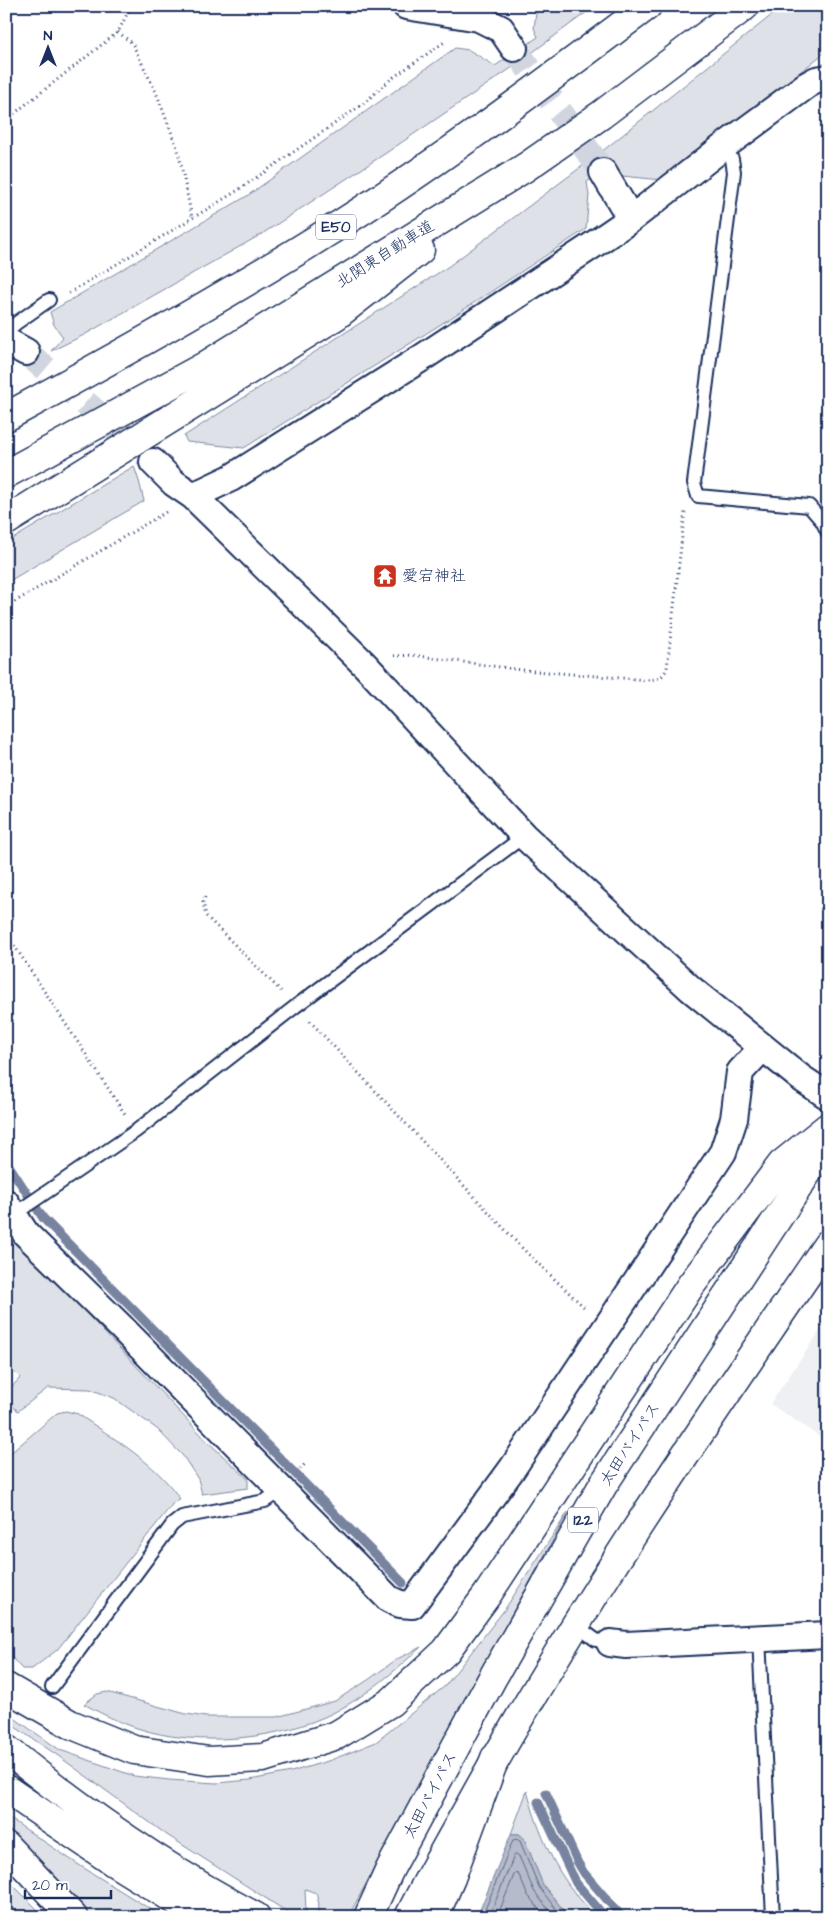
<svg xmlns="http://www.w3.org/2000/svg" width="834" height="1923" font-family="'Architects Daughter','Klee One',sans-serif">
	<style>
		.built { fill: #eff0f4 }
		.green { fill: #dee1e7; stroke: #7c88a2 }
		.water { fill: #b5bbca; stroke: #77839f }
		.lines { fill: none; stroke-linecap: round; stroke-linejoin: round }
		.shore { stroke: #596789; stroke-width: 1 }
		.stream { stroke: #77839f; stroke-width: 9 }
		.minor-tunnel { stroke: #d1d5df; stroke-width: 26; stroke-dasharray: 26 13; stroke-linecap: butt }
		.service-casing { stroke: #1b2f5e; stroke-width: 16 }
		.minor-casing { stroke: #1b2f5e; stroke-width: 30 }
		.trunk-casing { stroke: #1b2f5e; stroke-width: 31 }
		.motorway-casing { stroke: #1b2f5e; stroke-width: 31 }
		.path { stroke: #1b2f5e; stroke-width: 3; stroke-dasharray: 1 4; stroke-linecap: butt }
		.service { stroke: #fff; stroke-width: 12 }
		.minor { stroke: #fff; stroke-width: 26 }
		.trunk { stroke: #fff; stroke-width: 28 }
		.motorway { stroke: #fff; stroke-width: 28 }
		.labels { text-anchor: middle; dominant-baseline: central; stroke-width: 4.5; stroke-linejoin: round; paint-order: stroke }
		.shield { fill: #fff; stroke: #5f6d8e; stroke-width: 1 }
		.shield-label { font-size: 15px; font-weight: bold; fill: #1b2f5e }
		.street-label { font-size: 16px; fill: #1b2f5e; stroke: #fff }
		.poi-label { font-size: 16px; fill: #1b2f5e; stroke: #fff; text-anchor: start }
	</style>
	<rect width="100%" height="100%" fill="#fff"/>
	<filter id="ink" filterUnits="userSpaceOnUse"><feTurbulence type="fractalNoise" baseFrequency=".02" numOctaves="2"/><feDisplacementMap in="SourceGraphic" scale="10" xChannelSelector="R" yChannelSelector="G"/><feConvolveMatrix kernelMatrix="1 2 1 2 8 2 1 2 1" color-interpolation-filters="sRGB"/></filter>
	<g filter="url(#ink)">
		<path class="built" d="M828,1319V1442L770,1404Z"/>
		<path class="green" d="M537,6H595L510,69L386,153L262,234L84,335L51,351L63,337L54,325L50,312L247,196L455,48L469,50L495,66L538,37L534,28Z
			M783,6H828V50L662,180L622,176L613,164L587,182L589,195L586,229L457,314L244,448L187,442L184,436L449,266L605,149Z
			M134,466L139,481L144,501L6,583V543Z
			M6,1224L17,1240L209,1443L248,1479V1488L202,1494L198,1479L183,1456L157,1429L114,1398L90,1389L48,1388L18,1411L6,1400V1393L20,1378L6,1364Z
			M66,1411L78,1414C114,1439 155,1462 180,1499L174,1502L57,1650L32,1669H22L6,1651V1457L57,1413Z
			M568,1512L348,1917H317L319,1904L316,1893L305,1889L306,1912L298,1917H295L167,1835L57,1755L6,1721L7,1713L60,1750L134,1776L169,1780L216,1783L250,1780L291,1772L331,1760L376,1742L445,1686L505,1609Z
			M421,1647C394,1672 366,1696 333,1713C280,1739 207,1746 151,1732C127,1726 105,1716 84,1704L97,1694L107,1692L186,1714L206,1717H277L335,1701L368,1680L397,1659Z
			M527,1791C536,1823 548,1856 568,1884C576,1896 587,1906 596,1917H569L543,1885L524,1838L519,1834H511Z
			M6,1816L79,1865L163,1917H88L65,1886L6,1826Z
			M6,1878L45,1917H16L6,1908Z"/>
		<path class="water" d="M511,1834H519L524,1838L543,1885L569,1917H477Z"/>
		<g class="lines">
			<path class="shore" d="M482,1917L513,1840L516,1839L520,1841L539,1887L562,1917
				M489,1917L514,1856L516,1854L519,1856L534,1891L554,1917
				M497,1917L514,1875L516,1873L519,1875L527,1894L545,1917"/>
			<path class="stream" d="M6,1161L43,1218L403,1583
				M546,1793L578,1863L584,1873L622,1917
				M538,1802L576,1883L605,1917"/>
			<path class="minor-tunnel" d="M514,48L603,172
				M26,352L147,456"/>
			<defs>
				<path id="service" d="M723,147L732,159L734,172L694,483L698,496L809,506L822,521L828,533
					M6,335L15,324L49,300
					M13,1215L136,1131L296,1006L524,836
					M574,1624L596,1640L610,1643
					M759,1638L773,1917
					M52,1687L172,1525L182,1517L265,1501L281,1490"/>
				<path id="minor" d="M406,6L479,18L501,29L514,48
					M603,172L631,219
					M6,341L26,352
					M153,462L174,483L193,496L365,665L524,836L691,989L801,1078L828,1096
					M193,496L231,478L420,359L587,249L631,219L723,147L807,85L816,80L828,78
					M6,1203L26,1234L120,1326L389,1599L400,1604L412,1605L512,1469L723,1152L734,1119L740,1072L763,1047
					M610,1643L626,1645L828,1635"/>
				<path id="trunk" d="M368,1917L390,1869L493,1677L603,1485L828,1141
					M409,1917C428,1879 449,1842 470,1805C577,1610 703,1427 828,1244"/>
				<path id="motorway" d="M6,417C115,358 223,298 328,232C439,163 543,84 647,6
					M6,474L205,366L526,167L601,115L745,6
					M6,521L337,315L420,250
					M6,1687L70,1724L134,1750L209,1761L263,1758L337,1735L391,1702L446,1651L487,1595L691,1285L782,1164L828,1127
					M6,1749C84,1812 167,1870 256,1917
					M6,1789L112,1861L203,1917
					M6,1846L73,1917
					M434,1917L451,1878L495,1758"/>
			</defs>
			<use href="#service" class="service-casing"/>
			<use href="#minor" class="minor-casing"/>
			<use href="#trunk" class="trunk-casing"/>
			<use href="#motorway" class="motorway-casing"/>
			<path class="path" d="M118,32L132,43L156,92L178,150L192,218
				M6,120L118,32L131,6
				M69,293L237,191L363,104L391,79L446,41
				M6,607L166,512
				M394,656L412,655L522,670L647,680C658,679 663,678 667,668L685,511
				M205,897L203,902L206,916L281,991
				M6,933L125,1114
				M310,1021L524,1250L586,1309
				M300,1469L307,1462"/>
			<use href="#service" class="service"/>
			<use href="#minor" class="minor"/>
			<use href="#trunk" class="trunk"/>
			<use href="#motorway" class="motorway"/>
		</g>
	</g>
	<defs>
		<symbol id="temple-square" viewBox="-11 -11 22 22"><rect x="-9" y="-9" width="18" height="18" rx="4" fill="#c8321e" stroke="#fff"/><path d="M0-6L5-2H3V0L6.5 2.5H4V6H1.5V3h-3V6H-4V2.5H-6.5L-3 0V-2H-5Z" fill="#fff"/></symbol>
	</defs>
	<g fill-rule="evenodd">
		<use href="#temple-square" x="371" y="562" width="28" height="28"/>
	</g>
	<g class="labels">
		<g class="shield">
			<rect x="316" y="214.5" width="40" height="25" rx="4"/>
			<rect x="568" y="1507.5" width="30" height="25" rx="4"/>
		</g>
		<g class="shield-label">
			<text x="336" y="227">E50</text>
			<text x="583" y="1520">122</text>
		</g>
		<g class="street-label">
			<text transform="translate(385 254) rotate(-32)">北関東自動車道</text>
			<text transform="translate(630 1444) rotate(-57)">太田バイパス</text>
			<text transform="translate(430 1795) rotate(-62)">太田バイパス</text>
		</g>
		<g class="poi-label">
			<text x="402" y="576">愛宕神社</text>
		</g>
	</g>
	<rect width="834" height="1923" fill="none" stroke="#fff" stroke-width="25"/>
	<rect x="12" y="12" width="809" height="1898" fill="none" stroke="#1b2f5e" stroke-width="2" filter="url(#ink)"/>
	<g transform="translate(48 48)" stroke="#ffffff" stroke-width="4" paint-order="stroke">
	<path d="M0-4L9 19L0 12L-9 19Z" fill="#1b2f5e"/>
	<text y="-8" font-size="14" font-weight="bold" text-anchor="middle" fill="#1b2f5e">N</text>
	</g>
	<path d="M25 1890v8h86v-8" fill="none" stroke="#1b2f5e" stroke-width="2.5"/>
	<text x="32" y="1890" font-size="15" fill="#1b2f5e" stroke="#ffffff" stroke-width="4" paint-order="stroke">20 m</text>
</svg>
